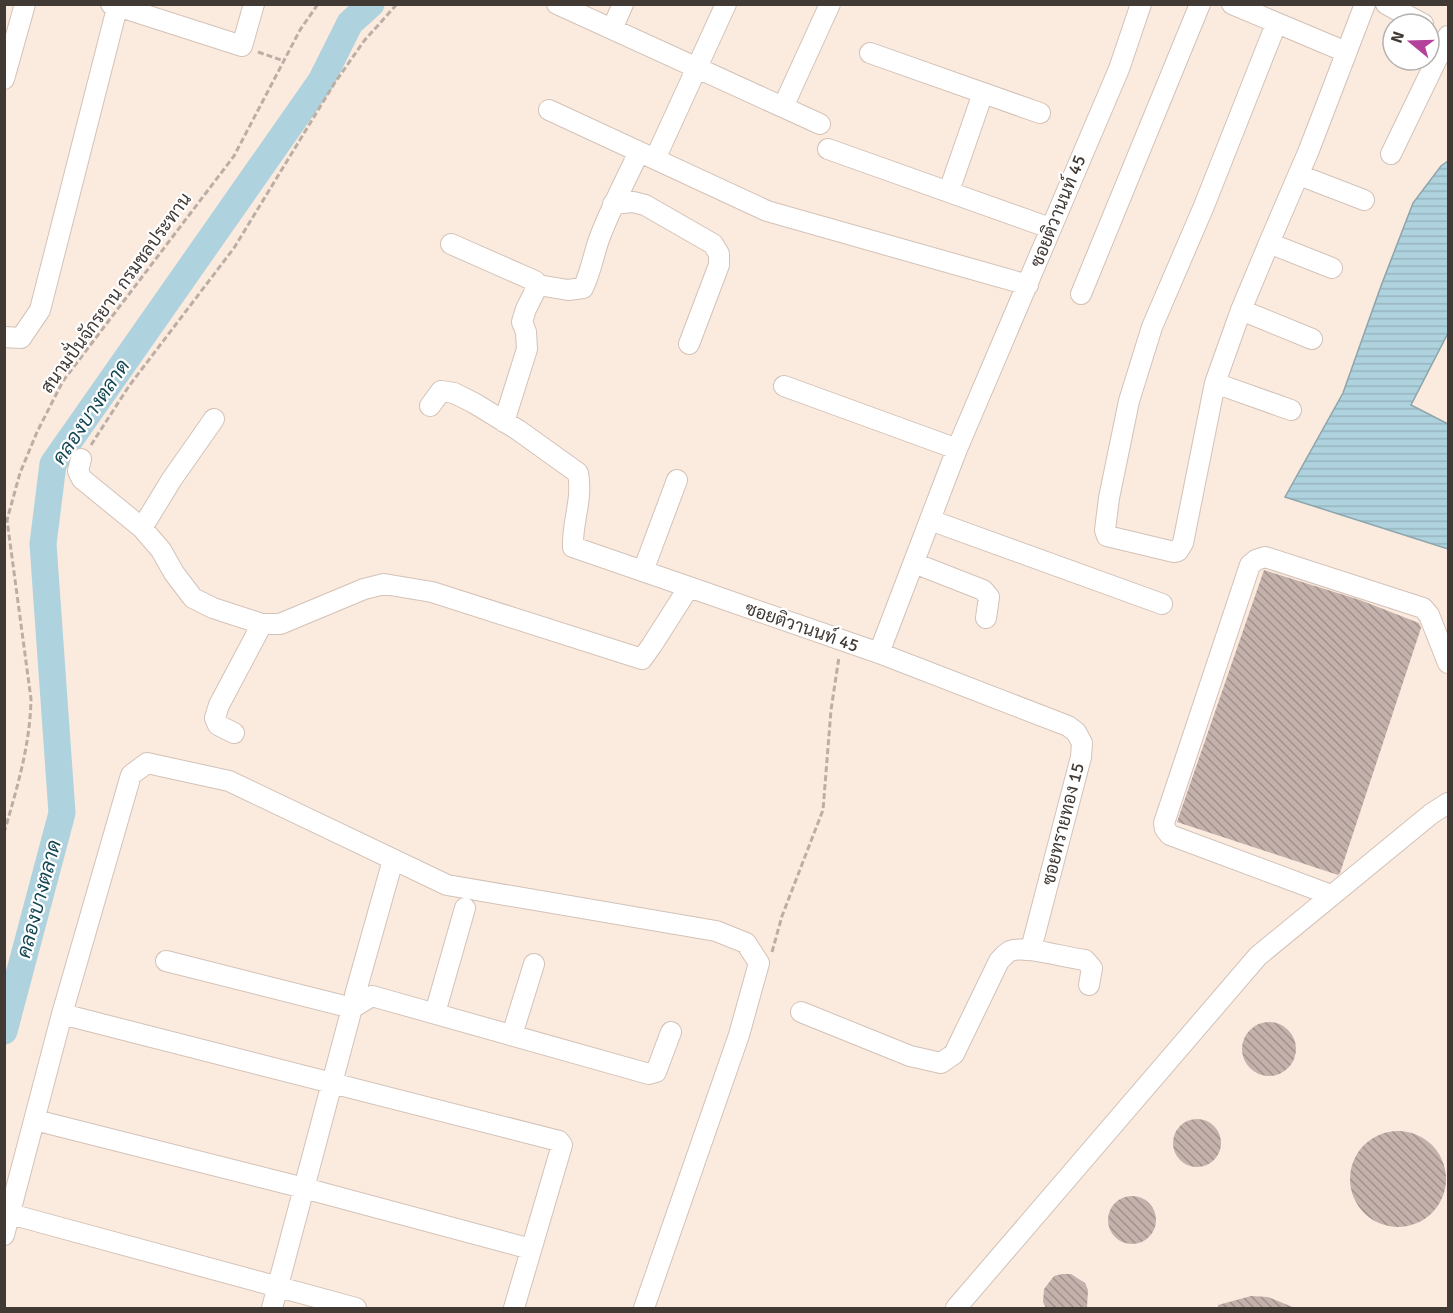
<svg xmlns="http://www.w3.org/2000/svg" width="1453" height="1313" font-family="Signika,Sarabun,sans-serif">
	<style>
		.water { fill: url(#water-rules); stroke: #8da4ab; stroke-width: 1.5 }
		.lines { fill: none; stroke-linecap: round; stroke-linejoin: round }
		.river { stroke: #aed2de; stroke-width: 27 }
		.building { fill: url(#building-back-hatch) }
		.minor-casing { stroke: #d3c2b7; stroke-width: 22 }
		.path { stroke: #bcaea5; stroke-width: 3; stroke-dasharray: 6 3; stroke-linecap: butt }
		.minor { stroke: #fff; stroke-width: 20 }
		.labels { text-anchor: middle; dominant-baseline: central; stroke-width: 4.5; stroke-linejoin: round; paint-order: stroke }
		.street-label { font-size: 18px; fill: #403934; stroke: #fff }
		.water-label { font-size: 20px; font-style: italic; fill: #144754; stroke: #fff }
	</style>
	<defs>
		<pattern id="water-rules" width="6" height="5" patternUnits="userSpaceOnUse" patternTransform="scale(1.5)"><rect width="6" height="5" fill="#aed2de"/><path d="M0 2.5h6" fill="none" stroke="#97b5bf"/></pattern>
		<pattern id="building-back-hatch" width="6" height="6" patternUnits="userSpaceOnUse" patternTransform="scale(1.5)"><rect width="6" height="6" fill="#c5b1ac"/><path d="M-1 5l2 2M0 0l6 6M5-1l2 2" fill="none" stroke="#a1918d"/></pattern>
	</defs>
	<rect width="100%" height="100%" fill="#fbeade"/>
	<path class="water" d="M1448,161V333L1411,405L1448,424V549L1285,497L1343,393L1381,286L1413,203L1441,166Z"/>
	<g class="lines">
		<path class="river" d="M4,1031L62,813L43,544L53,464L321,81L350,23L371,4"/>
	</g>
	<path class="building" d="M1264,570L1360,600L1419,623L1421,628L1340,873L1338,875L1177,822Z
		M1242 1049a27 27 0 1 1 54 0a27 27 0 1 1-54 0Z
		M1173 1143a24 24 0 1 1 48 0a24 24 0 1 1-48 0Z
		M1350 1179a48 48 0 1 1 96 0a48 48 0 1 1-96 0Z
		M1108 1220a24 24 0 1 1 48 0a24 24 0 1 1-48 0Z
		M1062,1274H1071L1085,1283L1088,1290L1087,1308H1046L1043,1302L1044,1289L1054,1276Z
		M1251,1296L1268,1297L1295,1308H1218V1305Z"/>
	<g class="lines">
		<defs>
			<path id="minor" d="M111,4L242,46L254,4
				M557,4L820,124
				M1232,4L1346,52
				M1386,4L1423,24
				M612,29L623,4
				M870,53L1040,113
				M4,79L25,4
				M783,107L830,4
				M549,110L767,211L1028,285
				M828,149L1050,228
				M1391,154L1448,36
				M655,159L726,4
				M1299,175L1364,200
				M949,191L983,93
				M613,204L633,202L645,205L713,244L719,254V265L689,344
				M1269,243L1241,310L1215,383L1183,543L1178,551L1174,552L1107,536L1105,530L1109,498L1129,401L1152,327L1204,206L1276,24
				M451,244L535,281L538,285L568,290L583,288C591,273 594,251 601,234C612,206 626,179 639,152
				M1332,268L1269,243L1309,150L1365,4
				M1081,294L1200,4
				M1241,310L1312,339
				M4,337L21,338L40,310L118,4
				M1215,383L1291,410
				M784,386L957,449
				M430,406L441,391L454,393L474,403L518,430L578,473C583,500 572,521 573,547L689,587
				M504,422L527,349L526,332L522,322L526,309L538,285
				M81,459L78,471L82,479L142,528L161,550L174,573L193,598L213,608L262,624H280L364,589L384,584L432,592L642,659L652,645L689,587L879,653L957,449L1119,69L1141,4
				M930,520L1162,604
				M142,528L172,479L214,419
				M914,563L983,590L989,597L986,618
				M643,571L677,480
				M879,653L1068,726L1076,732L1082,743L1081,757L1031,949
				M234,733L218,725L215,718L219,705L262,624
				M1331,895L1170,835L1165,829L1164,823L1250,565L1256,560L1265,557L1423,608L1429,615L1448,663
				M166,961L352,1008L372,996L649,1074L656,1072L671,1032
				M357,1005L355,995L393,860
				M801,1012L910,1056L941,1063L954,1054L999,961C1002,958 1006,953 1010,951C1025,945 1067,958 1085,960L1092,968L1089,985
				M435,1013L465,908
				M62,1014L559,1141L562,1145L514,1308
				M512,1035L534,964
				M35,1120L304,1188L531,1249
				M10,1214L356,1308
				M4,1235L62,1014L131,775L147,763L229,781L447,885L716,931L746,943L759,963L739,1035L644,1308
				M272,1308L352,1008
				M956,1308L1258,956L1431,814L1448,803"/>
		</defs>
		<use href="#minor" class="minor-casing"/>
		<path class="path" d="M258,52L284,61
			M91,445L129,386L234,248L334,84L364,41L397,4
			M4,833C17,788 30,746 31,699L7,520L20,473L37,432L63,381L234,156L300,30L318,4
			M772,952L782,916L823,810L831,710L839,657"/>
		<use href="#minor" class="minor"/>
	</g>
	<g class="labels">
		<g class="street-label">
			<text transform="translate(1058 211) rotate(-68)">ซอยติวานนท์ 45</text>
			<text transform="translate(116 293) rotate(-54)">สนามปั่นจักรยาน กรมชลประทาน</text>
			<text transform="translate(802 627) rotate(19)">ซอยติวานนท์ 45</text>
			<text transform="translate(1063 824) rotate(-76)">ซอยทรายทอง 15</text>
		</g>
		<g class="water-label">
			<text transform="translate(91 412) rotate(-56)">คลองบางตลาด</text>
			<text transform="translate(39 899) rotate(-75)">คลองบางตลาด</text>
		</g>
	</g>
	<rect width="1453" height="1313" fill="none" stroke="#403934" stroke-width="12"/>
	<g transform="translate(1411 42) rotate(289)"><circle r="28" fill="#ffffff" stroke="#b3b0ae" stroke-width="1.5"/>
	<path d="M0-4.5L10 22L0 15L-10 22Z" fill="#b4419b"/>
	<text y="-9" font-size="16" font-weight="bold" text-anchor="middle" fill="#403934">N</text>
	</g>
</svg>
